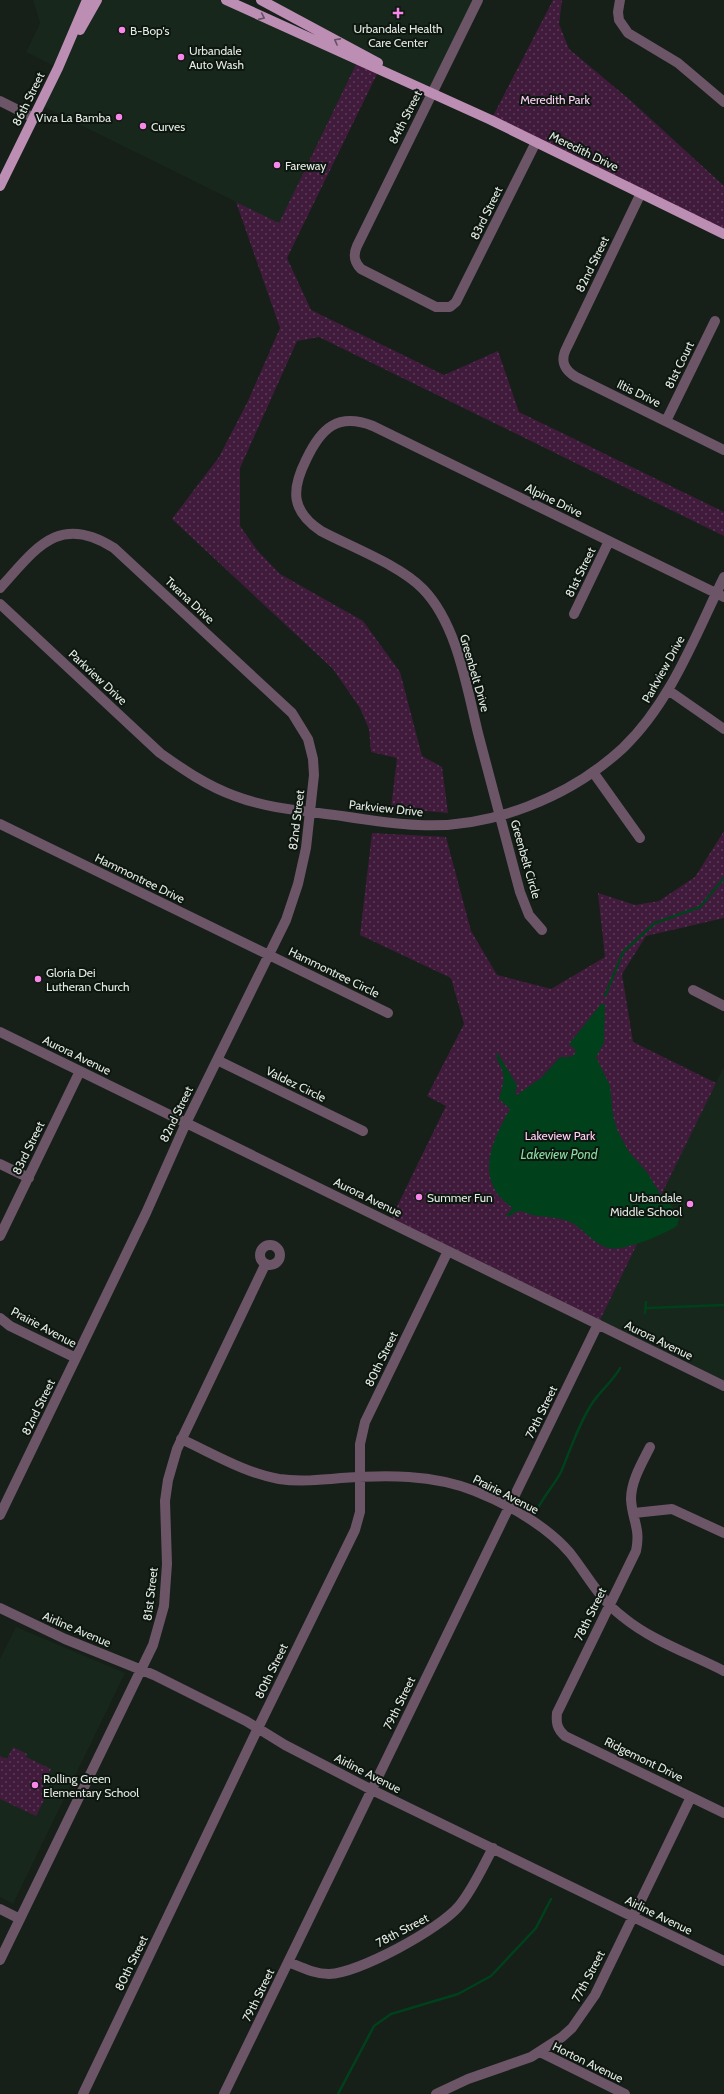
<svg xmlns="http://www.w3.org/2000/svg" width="724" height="2094" font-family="Cabin,sans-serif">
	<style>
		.built { fill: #17271b }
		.park { fill: url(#park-dots) }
		.water { fill: #00411c }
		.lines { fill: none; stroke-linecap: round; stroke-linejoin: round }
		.stream { stroke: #00411c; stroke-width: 2.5 }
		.minor { stroke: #6b5567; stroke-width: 10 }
		.major { stroke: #bc8eb4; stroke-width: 10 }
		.oneway { stroke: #645262 }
		.poi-dot { fill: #f987e9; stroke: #0d160f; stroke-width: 1.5 }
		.labels { text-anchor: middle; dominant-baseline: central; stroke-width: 4; stroke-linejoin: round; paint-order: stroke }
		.poi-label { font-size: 12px; fill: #e3e9e4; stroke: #0d160f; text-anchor: start }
		.street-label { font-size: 12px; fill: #e3e9e4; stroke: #0d160f }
		.park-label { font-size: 12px; fill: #ffd0f6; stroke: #0d160f }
		.water-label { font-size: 13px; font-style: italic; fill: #89dc9f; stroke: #0d160f }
	</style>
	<defs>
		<pattern id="park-dots" width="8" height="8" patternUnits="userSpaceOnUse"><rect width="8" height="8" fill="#411b3c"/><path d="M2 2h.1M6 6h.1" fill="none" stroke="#5c3c58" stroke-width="1.8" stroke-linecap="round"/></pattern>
	</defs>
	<rect width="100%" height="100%" fill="#161f18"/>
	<path class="built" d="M33,0H226L358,60L279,223L40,105L58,68L26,52L40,23Z
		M261,0H478L432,93Z
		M724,1066V1386L598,1324Z
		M16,1627L125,1673L13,1904L0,1897V1659Z"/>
	<path class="park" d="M553,0H562L559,24L569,49L630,100L724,186V234L491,120Z
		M358,60L379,70L287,258L311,310L444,375L498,351L519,412L724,512V536L319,337L297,341L240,468V526L257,550L280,574L363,621L400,672L422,756L442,767L448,813L391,808L397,758L371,752L369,729L360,708L333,669L172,519L219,457L248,401L280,328L236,202L279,223Z
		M724,831V918L646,936L622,974L633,1042L716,1083L598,1324L389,1223L446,1106L427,1096L464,1024L451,978L360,935L372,833L446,837L471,931L497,975L551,989L605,957L598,893L635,905L659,901L695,877Z
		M13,1747L27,1754L26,1757L51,1769L43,1786L49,1790L36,1816L0,1799V1756L7,1759Z"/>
	<path class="water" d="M601,1004H605L604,1043L596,1057L610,1086L613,1116L618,1132L629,1152L646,1171L661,1195L677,1212L679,1219L677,1226C665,1234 623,1252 609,1248C595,1245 585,1231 574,1224C563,1218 550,1217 538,1216C531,1216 525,1211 518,1211L508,1217L506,1215L513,1208C473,1182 491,1142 510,1109L499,1099C501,1091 505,1081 503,1074C502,1066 497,1064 496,1053L498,1054L517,1085L515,1096L541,1078L560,1057H570L575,1054V1049L569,1044Z"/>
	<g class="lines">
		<path class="stream" d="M605,996L623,952L655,923L700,907L724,878
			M646,1308L724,1305
			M645,1313L646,1302
			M539,1506C546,1494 555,1483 561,1472C571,1448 579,1423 593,1402C602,1389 613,1381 620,1368
			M338,2094L374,2026L391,2014L458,1994L491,1976L536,1928L551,1899"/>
		<path class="minor" d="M478,0L357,246C353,255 354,262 361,269L436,307H450L456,302L536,142
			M620,0L618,12L619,20L628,33L678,63L724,102
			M0,101L34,118
			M641,193L567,347C560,360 563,369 576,377L724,450
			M666,421L715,321
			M0,588C35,550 58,512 114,548L292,713L308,739L313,759L314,775L306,848L298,884L286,920L186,1123L146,1213L0,1515
			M0,604L160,753C184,770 207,786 235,796C269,809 306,811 342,816C367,820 393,824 418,825C491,829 570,797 623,748C671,702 695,636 724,577
			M574,614L609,541
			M668,690L724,729
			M593,772L640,838
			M0,824L388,1013
			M542,930L529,915L520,892C506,840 493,789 479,737C467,690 458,625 423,589C400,565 351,547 321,531C291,511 291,490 306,460C321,428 338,412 373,426L724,597
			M693,990L724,1006
			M0,1032L724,1386
			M217,1060L363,1131
			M0,1164L29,1178
			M0,1236L80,1071
			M260 1255a10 10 0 1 1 20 0a10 10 0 1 1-20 0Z
			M0,1318L10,1326L76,1358
			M181,1439C212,1453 245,1473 279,1479C299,1482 320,1480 341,1478C386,1475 432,1474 475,1491C508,1504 547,1526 570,1553C588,1576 599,1599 623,1617C652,1641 691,1654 724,1671
			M650,1447C642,1463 631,1481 631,1499C632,1520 641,1528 636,1551L557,1713C556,1723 557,1729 565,1736L724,1813
			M634,1513L672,1509L724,1533
			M0,1608L65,1639L154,1675L246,1721L285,1745L372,1790L724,1961
			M0,1909L20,1919
			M0,1960L153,1645L164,1606L167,1564L165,1501L168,1480L177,1449L265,1265
			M288,1962C301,1967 314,1974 329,1974C359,1973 440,1929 459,1906C473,1889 482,1868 493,1848
			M540,2052L625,2094
			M83,2094L258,1728L355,1530L360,1512V1444L365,1422L448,1251
			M224,2094L598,1324
			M436,2094L468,2079L531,2057L562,2037L572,2028L595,1995L691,1797"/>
		<path class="major" d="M226,0L491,120L724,234
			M261,0L378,63
			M80,30L97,0
			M0,186L58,68L87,0"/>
	</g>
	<defs><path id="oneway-chevron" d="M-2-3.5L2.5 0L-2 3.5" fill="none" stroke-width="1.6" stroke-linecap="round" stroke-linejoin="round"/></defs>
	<g class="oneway">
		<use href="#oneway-chevron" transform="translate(262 17) rotate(24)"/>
		<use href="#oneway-chevron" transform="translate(337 41) rotate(-152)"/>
	</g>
	<g class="poi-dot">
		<path d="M396 7h4v4h4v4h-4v4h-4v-4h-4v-4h4z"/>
		<circle cx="122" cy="30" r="4"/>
		<circle cx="181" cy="57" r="4"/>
		<circle cx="119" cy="117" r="4"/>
		<circle cx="143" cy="126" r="4"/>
		<circle cx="277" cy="165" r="4"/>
		<circle cx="38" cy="979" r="4"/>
		<circle cx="419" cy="1197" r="4"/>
		<circle cx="690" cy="1204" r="4"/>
		<circle cx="35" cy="1785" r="4"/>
	</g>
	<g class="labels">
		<g class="poi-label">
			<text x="398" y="28" text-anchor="middle">Urbandale Health<tspan x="398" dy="14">Care Center</tspan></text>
			<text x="130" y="30">B-Bop's</text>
			<text x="189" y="50">Urbandale<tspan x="189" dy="14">Auto Wash</tspan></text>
			<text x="111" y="117" text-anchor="end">Viva La Bamba</text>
			<text x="151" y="126">Curves</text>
			<text x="285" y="165">Fareway</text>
			<text x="46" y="972">Gloria Dei<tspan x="46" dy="14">Lutheran Church</tspan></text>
			<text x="427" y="1197">Summer Fun</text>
			<text x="682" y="1197" text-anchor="end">Urbandale<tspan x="682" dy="14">Middle School</tspan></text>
			<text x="43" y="1778">Rolling Green<tspan x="43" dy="14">Elementary School</tspan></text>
		</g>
		<g class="street-label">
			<text transform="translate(28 99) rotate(-64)">86th Street</text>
			<text transform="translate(405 117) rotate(-63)">84th Street</text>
			<text transform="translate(584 151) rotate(26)">Meredith Drive</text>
			<text transform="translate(486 213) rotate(-64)">83rd Street</text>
			<text transform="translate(592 264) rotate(-64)">82nd Street</text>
			<text transform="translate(679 365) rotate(-64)">81st Court</text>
			<text transform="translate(639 393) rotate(26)">Iltis Drive</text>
			<text transform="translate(554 500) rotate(26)">Alpine Drive</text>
			<text transform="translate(580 572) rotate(-64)">81st Street</text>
			<text transform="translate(190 600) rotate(43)">Twana Drive</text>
			<text transform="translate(663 669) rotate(-61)">Parkview Drive</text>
			<text transform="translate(475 673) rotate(74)">Greenbelt Drive</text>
			<text transform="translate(98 677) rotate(43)">Parkview Drive</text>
			<text transform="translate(386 808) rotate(6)">Parkview Drive</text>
			<text transform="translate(296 820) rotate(-83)">82nd Street</text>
			<text transform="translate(526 859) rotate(74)">Greenbelt Circle</text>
			<text transform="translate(140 878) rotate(26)">Hammontree Drive</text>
			<text transform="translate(334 972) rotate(26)">Hammontree Circle</text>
			<text transform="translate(77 1055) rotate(26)">Aurora Avenue</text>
			<text transform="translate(296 1084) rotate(26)">Valdez Circle</text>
			<text transform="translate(176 1114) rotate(-64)">82nd Street</text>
			<text transform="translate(28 1148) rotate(-64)">83rd Street</text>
			<text transform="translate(368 1197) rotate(26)">Aurora Avenue</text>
			<text transform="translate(44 1327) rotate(28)">Prairie Avenue</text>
			<text transform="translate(659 1340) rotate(26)">Aurora Avenue</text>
			<text transform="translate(381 1359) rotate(-64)">80th Street</text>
			<text transform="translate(38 1407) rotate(-64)">82nd Street</text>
			<text transform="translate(541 1412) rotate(-64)">79th Street</text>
			<text transform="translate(506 1494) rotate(27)">Prairie Avenue</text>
			<text transform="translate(150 1594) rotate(-83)">81st Street</text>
			<text transform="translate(590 1614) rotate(-64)">78th Street</text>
			<text transform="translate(77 1629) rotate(23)">Airline Avenue</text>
			<text transform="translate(271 1671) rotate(-64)">80th Street</text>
			<text transform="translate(399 1703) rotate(-64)">79th Street</text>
			<text transform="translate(644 1759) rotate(26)">Ridgemont Drive</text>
			<text transform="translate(368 1773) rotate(27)">Airline Avenue</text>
			<text transform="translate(659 1915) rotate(26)">Airline Avenue</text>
			<text transform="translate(402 1930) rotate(-28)">78th Street</text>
			<text transform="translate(131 1963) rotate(-64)">80th Street</text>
			<text transform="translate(588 1976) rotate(-62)">77th Street</text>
			<text transform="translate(258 1995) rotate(-64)">79th Street</text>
			<text transform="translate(588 2062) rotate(26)">Horton Avenue</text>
		</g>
		<g class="park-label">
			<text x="555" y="99">Meredith Park</text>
			<text x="560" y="1135">Lakeview Park</text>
		</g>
		<g class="water-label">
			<text x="559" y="1154">Lakeview Pond</text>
		</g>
	</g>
</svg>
